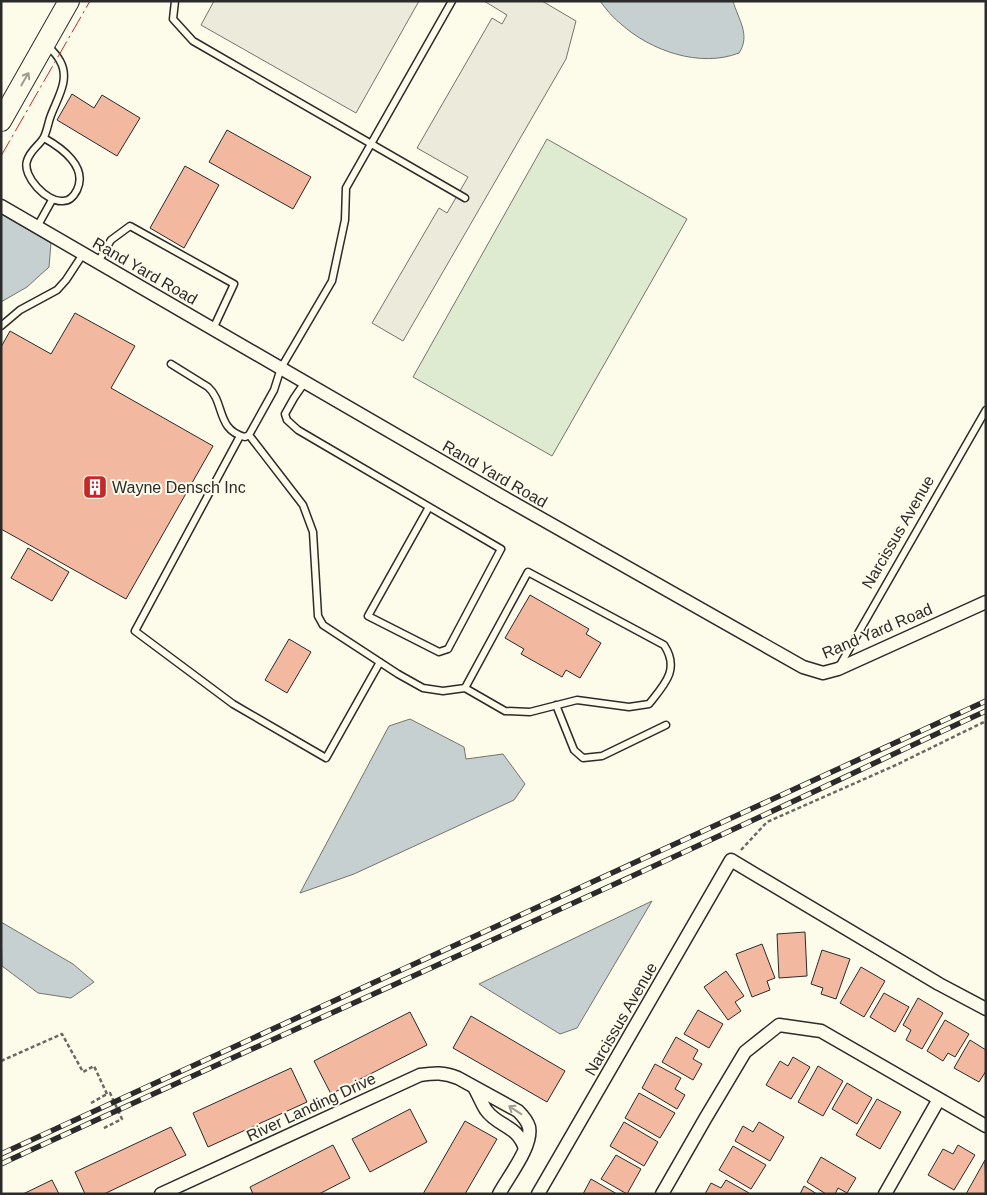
<svg xmlns="http://www.w3.org/2000/svg" width="987" height="1195" font-family="Helvetica,sans-serif">
	<style>
		.green { fill: #deebd1; stroke: #74746e }
		.parking { fill: #eceadb; stroke: #74746e }
		.water { fill: #c7d0d0; stroke: #74746e }
		.building { fill: #f2b8a0; stroke: #2b2b2b }
		.lines { fill: none; stroke-linecap: round; stroke-linejoin: round }
		.service-casing { stroke: #2b2b2b; stroke-width: 9 }
		.minor-casing { stroke: #2b2b2b; stroke-width: 15 }
		.primary-casing { stroke: #2b2b2b; stroke-width: 22 }
		.path { stroke: #6a6964; stroke-width: 2.5; stroke-dasharray: 4 2.5; stroke-linecap: butt }
		.service { stroke: #fdfbea; stroke-width: 6 }
		.minor { stroke: #fdfbea; stroke-width: 12 }
		.primary { stroke: #fdfbea; stroke-width: 20 }
		.rail-casing { stroke: #2b2b2b; stroke-width: 5.5 }
		.rail { stroke: #fdfbea; stroke-width: 4; stroke-dasharray: 11; stroke-linecap: butt }
		.power { stroke: #c62828; stroke-width: 1; stroke-dasharray: 18 4 2.5 4; stroke-linecap: butt }
		.oneway { stroke: #9e9d94 }
		.labels { text-anchor: middle; dominant-baseline: central; stroke-width: 4; stroke-linejoin: round; paint-order: stroke }
		.street-label { font-size: 16px; fill: #2b2b2b; stroke: #fdfbea }
		.poi-label { font-size: 16px; fill: #2b2b2b; stroke: #fdfbea; text-anchor: start }
	</style>
	<rect width="100%" height="100%" fill="#fdfbea"/>
	<path class="green" d="M547,139L687,219L552,456L413,377Z"/>
	<path class="parking" d="M214,1H419L356,113L201,25Z
		M484,1H542L576,21L566,59L403,341L372,323L439,208L447,213L468,177L417,148L492,18L502,24L507,15Z"/>
	<path class="water" d="M600,1H733C738,19 751,35 739,53C700,68 651,51 621,24C613,18 606,9 600,1Z
		M1,214L51,243L49,267L27,287L1,302Z
		M410,719L464,747L466,759L503,754L525,784L514,800L354,874L300,893L389,726Z
		M652,901L577,1028L560,1034L479,984Z
		M1,922L73,964L94,982L71,998L38,993L2,966Z"/>
	<path class="building" d="M72,94L94,108L102,95L140,118L117,156L57,120Z
		M227,130L311,177L293,209L209,162Z
		M185,166L219,185L184,248L150,228Z
		M75,313L135,346L111,388L213,446L126,599L1,529V347L10,331L51,354Z
		M28,548L69,572L52,601L11,578Z
		M530,595L589,629L586,634L601,643L580,678L566,670L562,677L521,654L524,649L505,638Z
		M289,639L311,652L287,693L265,680Z
		M805,932L807,976L779,978L777,934Z
		M762,944L775,978L767,981L770,990L752,997L736,954Z
		M822,950L850,959L836,999L821,994L823,988L811,984Z
		M861,967L885,981L864,1017L840,1003Z
		M726,971L744,996L735,1002L741,1011L728,1020L704,987Z
		M884,993L909,1007L895,1032L870,1017Z
		M918,998L943,1013L922,1049L906,1040L911,1030L903,1025Z
		M698,1010L723,1024L709,1048L684,1034Z
		M410,1012L427,1045L331,1094L314,1061Z
		M471,1016L565,1071L547,1102L453,1048Z
		M945,1020L969,1034L955,1057L948,1053L943,1061L927,1051Z
		M676,1037L698,1050L693,1059L702,1064L693,1080L662,1062Z
		M970,1040L986,1050V1071L979,1082L954,1068Z
		M793,1057L810,1067L791,1099L766,1085L780,1061L788,1066Z
		M655,1064L681,1078L675,1089L685,1095L677,1109L642,1088Z
		M818,1066L843,1081L823,1116L798,1102Z
		M291,1068L307,1102L208,1147L193,1113Z
		M847,1083L872,1098L857,1124L832,1109Z
		M639,1093L675,1113L660,1138L625,1118Z
		M877,1099L901,1112L880,1149L856,1135Z
		M410,1109L427,1142L370,1172L352,1139Z
		M465,1121L497,1139L465,1194H423Z
		M624,1122L658,1142L644,1166L610,1146Z
		M759,1122L784,1137L770,1161L735,1141L743,1126L753,1132Z
		M171,1127L186,1155L104,1194H85L75,1172Z
		M333,1145L350,1178L319,1194H253L250,1187Z
		M958,1145L975,1155L954,1190L928,1175L943,1149L953,1154Z
		M733,1146L766,1165L751,1189L719,1170Z
		M616,1155L641,1169L627,1194L601,1179Z
		M821,1157L856,1178L847,1193L838,1188L835,1194H826L807,1182Z
		M985,1160L986,1194H966Z
		M591,1179L617,1194H583Z
		M52,1180L59,1194H23Z
		M726,1180L749,1193V1194H705L711,1183L721,1188Z
		M804,1186L817,1194H800Z"/>
	<g class="lines">
		<defs>
			<path id="service" d="M175,1L173,19L193,41L465,198
				M44,138C62,148 88,167 77,190C74,196 69,201 63,201C47,203 22,176 27,161C30,150 40,145 44,137C47,131 48,124 50,118C56,100 71,80 60,61C57,55 52,50 48,46
				M37,227L52,200
				M98,262L111,240L130,226L234,284L213,329
				M1,326L20,310L57,290L66,280L83,254
				M171,364L208,387C225,402 216,430 245,437L249,435L274,390L281,368L332,281L345,220L346,188L452,1
				M305,382L294,398L285,414L287,420L298,430L501,549L448,649L439,652L368,616L429,507
				M249,435L303,505L313,532L318,616L323,625L398,674L423,688L443,691L465,688L528,572L664,645C680,669 665,684 649,704L629,707L577,700L530,712L505,711L465,688
				M240,436L135,631L233,704L326,758L380,662
				M840,665L986,410
				M556,705L574,750L583,758L602,756L666,725"/>
			<path id="minor" d="M1,206L503,497L803,667L823,673L838,669L986,602
				M475,1089C479,1096 482,1104 486,1110C498,1127 518,1125 525,1149
				M161,1194L420,1075C434,1073 444,1072 458,1078L518,1111C522,1115 527,1120 529,1127C533,1146 508,1177 499,1194
				M538,1194L731,860L939,984L986,1009
				M662,1194L705,1119L745,1052L779,1025L821,1031L986,1126
				M885,1194L939,1099"/>
			<path id="primary" d="M1,121L69,1"/>
		</defs>
		<use href="#service" class="service-casing"/>
		<use href="#minor" class="minor-casing"/>
		<use href="#primary" class="primary-casing"/>
		<path class="path" d="M741,850L767,822L896,765L986,721
			M1,1061L62,1034L83,1072L94,1066L107,1094L110,1093L122,1119L102,1129
			M91,1103L107,1094"/>
		<use href="#service" class="service"/>
		<use href="#minor" class="minor"/>
		<use href="#primary" class="primary"/>
		<defs>
			<path id="rail" d="M1,1154L986,701
				M1,1164C260,1044 521,929 779,808C848,776 916,743 986,711"/>
		</defs>
		<use href="#rail" class="rail-casing"/>
		<use href="#rail" class="rail"/>
		<path class="power" d="M1,156L90,1"/>
	</g>
	<defs><path id="oneway-shaft" d="M-6 0H5M1.5-3L5.5 0L1.5 3" fill="none" stroke-width="1.6" stroke-linecap="round" stroke-linejoin="round" transform="scale(1.25)"/></defs>
	<g class="oneway">
		<use href="#oneway-shaft" transform="translate(25 79) rotate(-60)"/>
		<use href="#oneway-shaft" transform="translate(515 1110) rotate(-147)"/>
	</g>
	<defs>
		<symbol id="building-square" viewBox="-11 -11 22 22"><rect x="-9" y="-9" width="18" height="18" rx="4" fill="#c62828" stroke="#fdfbea"/><path d="M-4-6H4V6H1V3H-1V6H-4ZM-2.5-4.3h1.7v1.8h-1.7ZM.8-4.3h1.7v1.8H.8ZM-2.5-1h1.7V.8h-1.7ZM.8-1h1.7V.8H.8Z" fill="#fff"/></symbol>
	</defs>
	<g fill-rule="evenodd">
		<use href="#building-square" x="81" y="473" width="28" height="28"/>
	</g>
	<g class="labels">
		<g class="street-label">
			<text transform="translate(145 271) rotate(30)">Rand Yard Road</text>
			<text transform="translate(495 474) rotate(30)">Rand Yard Road</text>
			<text transform="translate(898 532) rotate(-60)">Narcissus Avenue</text>
			<text transform="translate(877 631) rotate(-23)">Rand Yard Road</text>
			<text transform="translate(621 1019) rotate(-60)">Narcissus Avenue</text>
			<text transform="translate(311 1107) rotate(-25)">River Landing Drive</text>
		</g>
		<g class="poi-label">
			<text x="112" y="487">Wayne Densch Inc</text>
		</g>
	</g>
	<rect width="987" height="1195" fill="none" stroke="#2b2b2b" stroke-width="5"/>
</svg>
